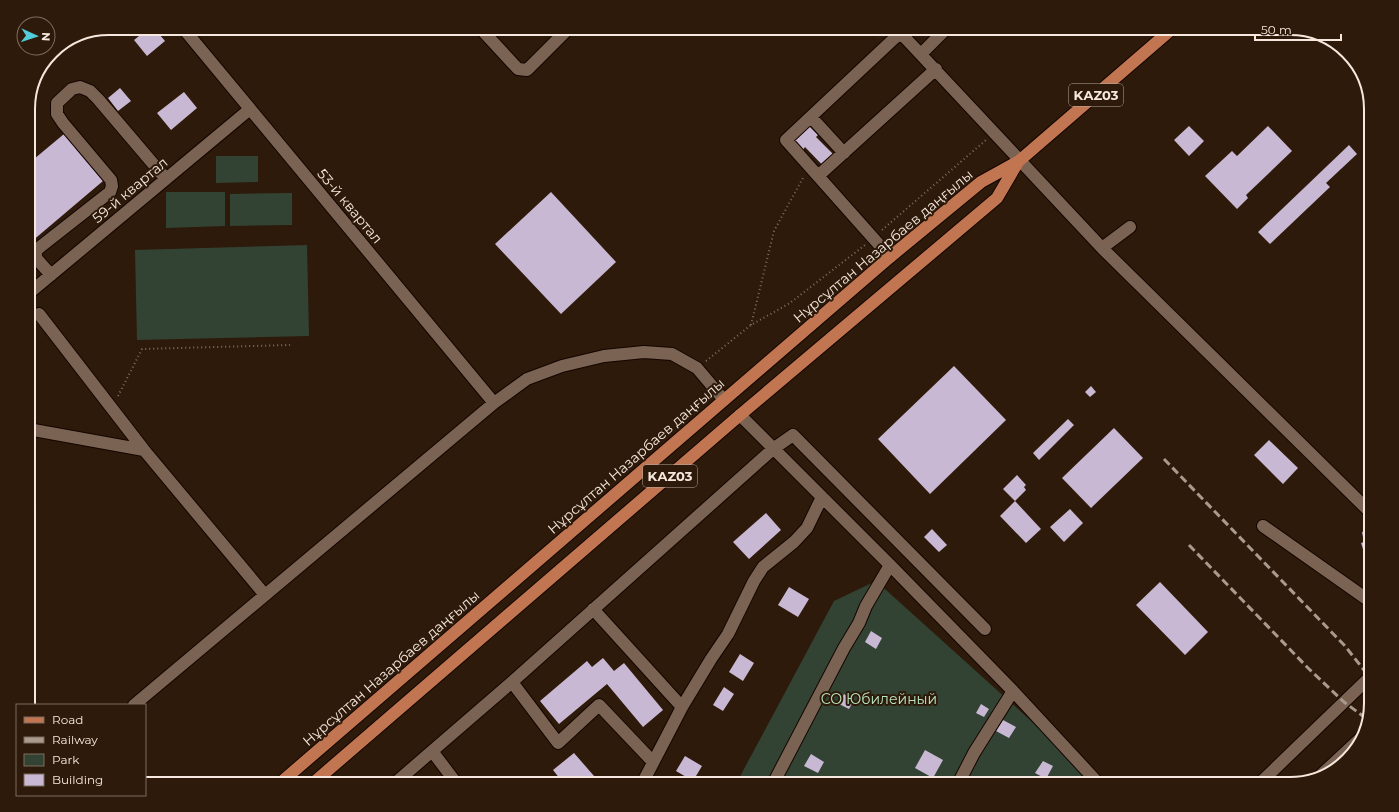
<svg xmlns="http://www.w3.org/2000/svg" width="1399" height="812" font-family="Montserrat,sans-serif">
	<style>
		.green { fill: #324334 }
		.building { fill: #c8b8d3 }
		.lines { fill: none; stroke-linecap: round; stroke-linejoin: round }
		.minor-casing { stroke: #140500; stroke-width: 14 }
		.major-casing { stroke: #140500; stroke-width: 14 }
		.path { stroke: #806f62; stroke-width: 2; stroke-dasharray: 1 3; stroke-linecap: butt }
		.minor { stroke: #7a6352; stroke-width: 12 }
		.major { stroke: #c17651; stroke-width: 12 }
		.rail { stroke: #aa9a8e; stroke-width: 3; stroke-dasharray: 8 4; stroke-linecap: butt }
		.labels { text-anchor: middle; dominant-baseline: central; stroke-width: 4; stroke-linejoin: round; paint-order: stroke }
		.shield { fill: #2d1a0a; stroke: #baaa9e; stroke-width: 1 }
		.shield-label { font-size: 13px; font-weight: bold; fill: #f6e8de }
		.street-label { font-size: 14px; fill: #f6e8de; stroke: #2d1a0a }
		.park-label { font-size: 14px; fill: #b9e6be; stroke: #2d1a0a }
		.rim { fill: none; stroke: #f6e8de; stroke-width: 2 }
	</style>
	<rect width="100%" height="100%" fill="#2d1a0a"/>
	<path class="green" d="M216,156H258V182L216,183Z
		M166,192H225V226L166,228Z
		M292,193V225L230,226V194Z
		M307,245L309,336L137,340L135,250Z
		M876,581L1101,784H736L834,601Z"/>
	<path class="building" d="M149,28H154L165,41L147,56L134,40Z
		M120,88L131,101L118,111L108,98Z
		M184,92L197,108L171,130L157,113Z
		M808,125L818,135L816,137L841,162L830,173L805,147L803,150L793,140Z
		M1189,126L1204,141L1189,156L1174,140Z
		M1268,126L1292,151L1246,195L1248,198L1237,209L1205,176L1232,151L1237,156Z
		M64,134L103,181L31,242L28,239V164Z
		M1349,145L1357,154L1326,183L1330,187L1270,244L1258,232Z
		M551,192L616,262L561,314L495,244Z
		M954,366L1006,420L930,494L878,439Z
		M1091,386L1096,392L1090,397L1085,392Z
		M1068,419L1074,425L1039,460L1033,453Z
		M1114,428L1143,458L1091,508L1062,478Z
		M1269,440L1298,468L1283,484L1254,455Z
		M1017,475L1026,485L1024,487L1026,490L1015,501L1003,489Z
		M1015,501L1041,529L1026,543L1000,516Z
		M1070,509L1083,523L1064,542L1050,527Z
		M766,513L781,530L749,559L733,542Z
		M932,529L947,545L939,552L924,537Z
		M1369,530L1371,547L1363,549L1361,543L1364,542L1362,532Z
		M1160,582L1208,632L1185,655L1136,605Z
		M789,587L809,599L798,617L778,605Z
		M871,631L882,638L876,649L865,642Z
		M740,654L754,663L743,681L729,672Z
		M603,658L614,671L624,663L663,710L643,727L607,684L559,724L540,701L587,661L592,667Z
		M724,687L734,694L723,711L713,705Z
		M844,694L854,700L849,709L839,704Z
		M981,704L989,709L984,717L976,713Z
		M1003,720L1016,727L1009,738L996,731Z
		M925,750L943,760L933,778L915,768Z
		M574,753L601,784H564L553,770Z
		M811,754L824,762L818,773L804,766Z
		M685,756L702,766L693,781L676,771Z
		M1043,761L1053,766L1046,779L1035,773Z"/>
	<g class="lines">
		<defs>
			<path id="minor" d="M183,28L494,403
				M480,28L518,69L527,70L569,28
				M896,28L1102,248L1371,513
				M921,54L947,28
				M811,117L844,153
				M818,176L936,69
				M1102,248L1130,227
				M890,257L786,140L900,33
				M51,275L36,258V251L40,247L110,192L112,186L111,180L63,123L57,114V103L72,89L80,87L90,91L98,99L166,179
				M28,294L250,109
				M39,314L144,450
				M740,415L890,565L1013,691L1099,784
				M28,429L144,450L265,595
				M1263,526L1371,602
				M593,609L682,707
				M512,682L558,743L599,705L653,762
				M134,705L494,403L527,379L562,366L604,356L644,352L672,354L697,368L724,400
				M432,751L457,784
				M1320,776L1362,737
				M394,784L512,682L773,449L793,435L985,629
				M642,784L682,707L711,659L728,634L754,581L763,567L794,542L807,528L822,497
				M773,784L844,648L859,623L866,606L890,565
				M958,784L974,753L1013,691
				M1259,784L1371,676"/>
			<path id="major" d="M279,784L890,257L981,182L1019,161L1173,28
				M312,784L740,415L997,198L1018,162"/>
		</defs>
		<use href="#minor" class="minor-casing"/>
		<use href="#major" class="major-casing"/>
		<path class="path" d="M871,28L878,38
			M882,230L986,140
			M751,325L774,231L804,176
			M706,361L751,325L790,303L865,245
			M118,396L142,349L290,345"/>
		<use href="#minor" class="minor"/>
		<use href="#major" class="major"/>
		<path class="rail" d="M1164,459L1345,646L1371,679
			M1189,545L1308,668L1344,702L1367,719"/>
	</g>
	<g class="labels">
		<g class="shield">
			<rect x="1069" y="84" width="54" height="22" rx="3"/>
			<rect x="643" y="465" width="54" height="22" rx="3"/>
		</g>
		<g class="shield-label">
			<text x="1096" y="95">KАZ03</text>
			<text x="670" y="476">KАZ03</text>
		</g>
		<g class="street-label">
			<text transform="translate(130 190) rotate(-40)">59-й квартал</text>
			<text transform="translate(350 206) rotate(50)">53-й квартал</text>
			<text transform="translate(883 246) rotate(-40)">Нұрсұлтан Назарбаев даңғылы</text>
			<text transform="translate(636 456) rotate(-41)">Нұрсұлтан Назарбаев даңғылы</text>
			<text transform="translate(391 668) rotate(-41)">Нұрсұлтан Назарбаев даңғылы</text>
		</g>
		<g class="park-label">
			<text x="879" y="699">СО Юбилейный</text>
		</g>
	</g>
	<path d="M0 0H1399V812H0ZM109 35H1290A74 74 0 0 1 1364 109V703A74 74 0 0 1 1290 777H109A74 74 0 0 1 35 703V109A74 74 0 0 1 109 35Z" fill="#2d1a0a" fill-rule="evenodd"/>
	<path class="rim" d="M109 35H1290A74 74 0 0 1 1364 109V703A74 74 0 0 1 1290 777H109A74 74 0 0 1 35 703V109A74 74 0 0 1 109 35Z"/>
	<rect x="16" y="704" width="130" height="92" fill="#2d1a0a" stroke="#7d6c5f"/>
	<rect x="24" y="717" width="20" height="6" fill="#c17651" stroke="#7d6c5f"/>
	<text x="52" y="724" font-size="12" fill="#f6e8de">Road</text>
	<rect x="24" y="737" width="20" height="6" fill="#aa9a8e" stroke="#7d6c5f"/>
	<text x="52" y="744" font-size="12" fill="#f6e8de">Railway</text>
	<rect x="24" y="754" width="20" height="12" fill="#324334" stroke="#7d6c5f"/>
	<text x="52" y="764" font-size="12" fill="#f6e8de">Park</text>
	<rect x="24" y="774" width="20" height="12" fill="#c8b8d3" stroke="#7d6c5f"/>
	<text x="52" y="784" font-size="12" fill="#f6e8de">Building</text>
	<g transform="translate(36 36) rotate(93)"><circle r="19" fill="#2d1a0a" stroke="#7d6c5f"/>
	<path d="M0-3L7 15L0 10L-7 15Z" fill="#52ccd6"/>
	<text y="-6" font-size="11" font-weight="bold" text-anchor="middle" fill="#f6e8de">N</text>
	</g>
	<path d="M1255 34v6h86v-6" fill="none" stroke="#f6e8de" stroke-width="2"/>
	<text x="1261" y="34" font-size="12" fill="#f6e8de" stroke="#2d1a0a" stroke-width="3" paint-order="stroke">50 m</text>
</svg>
